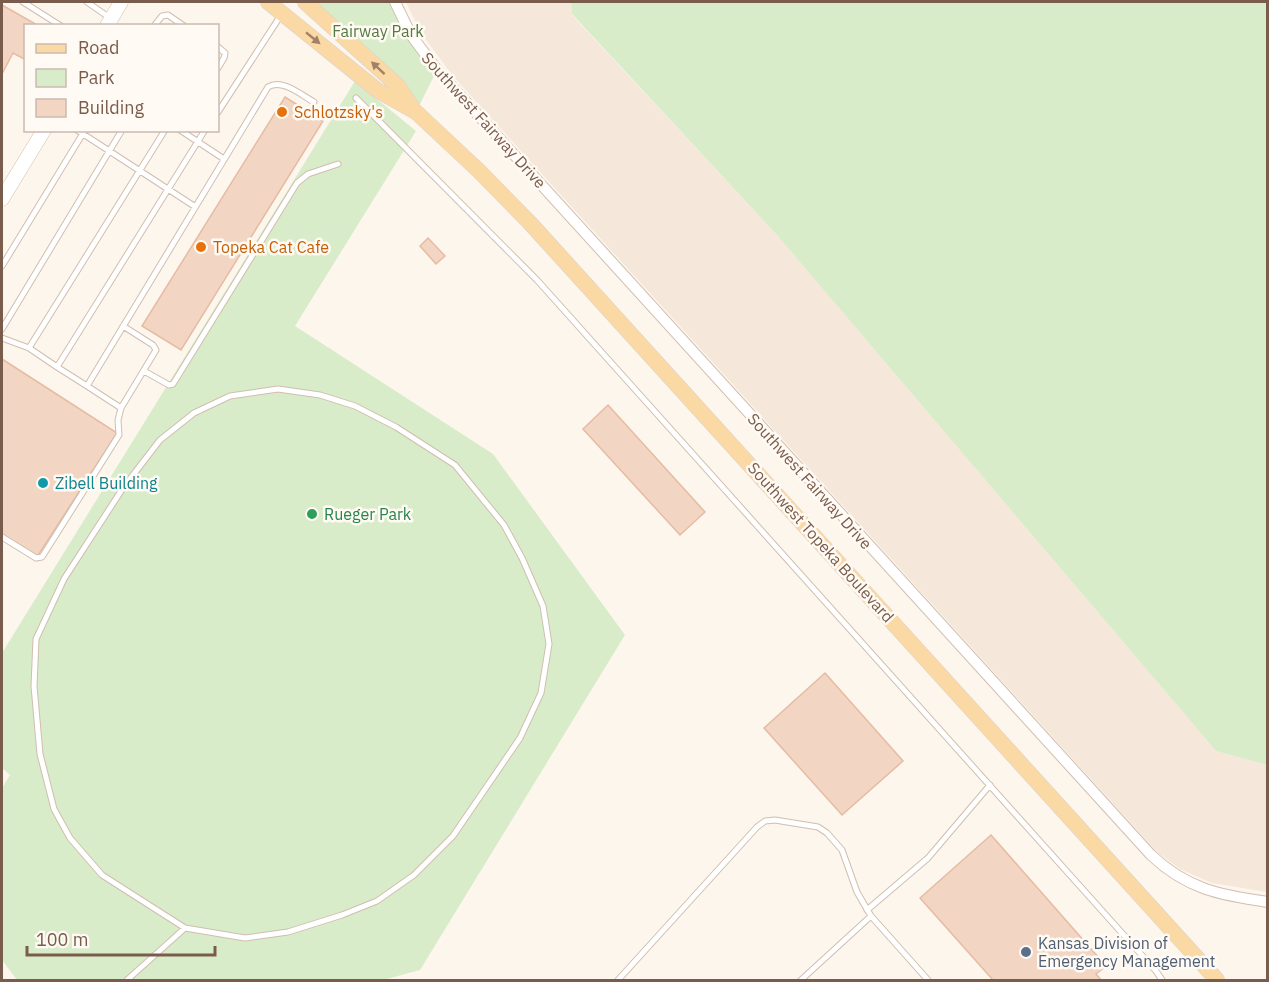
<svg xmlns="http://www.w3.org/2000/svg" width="1269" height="982" font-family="'IBM Plex Sans',sans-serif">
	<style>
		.residential { fill: #f5e8da }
		.green { fill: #d8ecc9 }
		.building { fill: #f3d5c3; stroke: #e6bba3; stroke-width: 1.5 }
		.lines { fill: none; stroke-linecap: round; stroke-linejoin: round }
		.service-casing { stroke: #d1beb0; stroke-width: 7 }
		.minor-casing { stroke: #d1beb0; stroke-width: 12 }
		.secondary-casing { stroke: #d6c0b0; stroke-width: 15 }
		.primary-casing { stroke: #dad1cd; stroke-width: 16 }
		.service { stroke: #fff; stroke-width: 5 }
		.minor { stroke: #fff; stroke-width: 10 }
		.secondary { stroke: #fff; stroke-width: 14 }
		.primary { stroke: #fbd9a5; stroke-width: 15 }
		.oneway { fill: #a18267 }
		.food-dot { fill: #e8710a; stroke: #fffaf3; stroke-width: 2 }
		.culture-dot { fill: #0f9aa8; stroke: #fffaf3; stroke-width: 2 }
		.leisure-dot { fill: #2e9e5b; stroke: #fffaf3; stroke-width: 2 }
		.service-dot { fill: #5c6f8a; stroke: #fffaf3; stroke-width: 2 }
		.labels { text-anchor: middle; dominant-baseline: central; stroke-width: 5; stroke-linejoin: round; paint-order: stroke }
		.park-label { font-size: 16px; fill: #537a41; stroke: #fffaf3 }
		.food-label { font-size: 16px; fill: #c56008; stroke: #fffaf3; text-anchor: start }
		.street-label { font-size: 16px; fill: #7a5c4d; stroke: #fffaf3 }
		.culture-label { font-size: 16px; fill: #0d838f; stroke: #fffaf3; text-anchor: start }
		.leisure-label { font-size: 16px; fill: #27864d; stroke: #fffaf3; text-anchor: start }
		.service-label { font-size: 16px; fill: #4e5e75; stroke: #fffaf3; text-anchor: start }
	</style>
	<rect width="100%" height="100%" fill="#fdf6ec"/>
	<path class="residential" d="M406,2H571L572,15L776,234L1216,751L1267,765V892L1212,883L1180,869L1157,852L452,75L421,33Z"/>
	<path class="green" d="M307,2H395L437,70L416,112Z
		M571,2H1267V765L1216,751L776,234L572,14Z
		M355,81L416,131L295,326L493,454L625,635L420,970L383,980H17L2,960V788L10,775L2,768V653Z"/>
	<path class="building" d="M2,5L39,26H26V60L13,53L2,74Z
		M285,97L323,121L181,350L142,326Z
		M428,238L445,256L436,264L420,246Z
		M2,359L117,433L37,557L2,534Z
		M608,405L705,512L680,535L583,429Z
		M825,673L903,761L842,815L764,728Z
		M991,835L1106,966L1096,974L1101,980H993L920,898Z"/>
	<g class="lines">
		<defs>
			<path id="service" d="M23,2L61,26
				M87,2L110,18
				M154,26L162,16L168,15L184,26
				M218,47L225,53L224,58L218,68
				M356,98L537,280L1156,971L1162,980
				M218,112L281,15
				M77,130L194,206
				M180,130L224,159
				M2,266L85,130
				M123,326L153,345L156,350L121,408L87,386L268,87C282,78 301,95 314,102
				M2,329L122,130
				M2,338L29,348L57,367L205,130
				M29,348L165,130
				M57,367L87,386
				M144,371L169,385L173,384L297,183L308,174L338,164
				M278,389L320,395L355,406L396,427L455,465L504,525L522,558L543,606L549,644L541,693L520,738L453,836L414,875L377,901L342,915L288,932L245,938L185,928L102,875L70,838L54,809L40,754L34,686L36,639L64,579L123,488L160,440L194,413L230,396Z
				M2,537L36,558L42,557L119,435L118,420L121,408
				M867,910L928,858L990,785
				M127,980L185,928
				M618,980L757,827L765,821L775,820L818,827L827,833L842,850L857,892L871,916L928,980
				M801,980L871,916"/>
			<path id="minor" d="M395,2L411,35L437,70L1151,855C1187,889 1219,895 1268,902"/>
			<path id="secondary" d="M107,26L121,2
				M2,199L44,130"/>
			<path id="primary" d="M268,2L377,90L416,112L479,171L530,223L1217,980
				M305,2L398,86L412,107"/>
		</defs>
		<use href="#service" class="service-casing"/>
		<use href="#minor" class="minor-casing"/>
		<use href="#secondary" class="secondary-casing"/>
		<use href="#primary" class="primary-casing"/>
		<use href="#service" class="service"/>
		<use href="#minor" class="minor"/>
		<use href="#secondary" class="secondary"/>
		<use href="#primary" class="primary"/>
	</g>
	<defs><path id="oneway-solid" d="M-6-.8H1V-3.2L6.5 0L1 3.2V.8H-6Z" transform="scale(1.5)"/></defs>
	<g class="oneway">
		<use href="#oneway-solid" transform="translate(313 38) rotate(39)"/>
		<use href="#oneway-solid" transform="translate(378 68) rotate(-137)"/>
	</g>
	<g class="food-dot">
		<circle cx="282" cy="112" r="6"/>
		<circle cx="201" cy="247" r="6"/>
	</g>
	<circle class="culture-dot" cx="43" cy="483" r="6"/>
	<circle class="leisure-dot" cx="312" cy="514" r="6"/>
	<circle class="service-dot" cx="1026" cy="952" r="6"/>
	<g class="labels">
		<g class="park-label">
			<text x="378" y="31">Fairway Park</text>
		</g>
		<g class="food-label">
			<text x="294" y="112">Schlotzsky's</text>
			<text x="213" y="247">Topeka Cat Cafe</text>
		</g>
		<g class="street-label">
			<text transform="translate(484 120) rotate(48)">Southwest Fairway Drive</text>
			<text transform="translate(810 481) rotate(48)">Southwest Fairway Drive</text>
			<text transform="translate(821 542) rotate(48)">Southwest Topeka Boulevard</text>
		</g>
		<g class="culture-label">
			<text x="55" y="483">Zibell Building</text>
		</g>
		<g class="leisure-label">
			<text x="324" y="514">Rueger Park</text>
		</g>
		<g class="service-label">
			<text x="1038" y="943">Kansas Division of<tspan x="1038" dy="18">Emergency Management</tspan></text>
		</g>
	</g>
	<rect width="1269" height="982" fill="none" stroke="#7a5c4d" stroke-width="6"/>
	<rect x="24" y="24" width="195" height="108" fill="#fffaf3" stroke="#cabbb1" stroke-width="1.5"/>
	<rect x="36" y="44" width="30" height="9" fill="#fbd9a5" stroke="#cabbb1" stroke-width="1.5"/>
	<text x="78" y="54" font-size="18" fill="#7a5c4d">Road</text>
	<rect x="36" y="69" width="30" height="18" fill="#d8ecc9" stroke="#cabbb1" stroke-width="1.5"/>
	<text x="78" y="84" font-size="18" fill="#7a5c4d">Park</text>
	<rect x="36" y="99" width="30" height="18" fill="#f3d5c3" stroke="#cabbb1" stroke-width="1.5"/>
	<text x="78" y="114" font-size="18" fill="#7a5c4d">Building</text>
	<path d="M27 946v9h188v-9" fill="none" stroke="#7a5c4d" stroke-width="3"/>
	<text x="36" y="946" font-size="18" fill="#7a5c4d" stroke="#fffaf3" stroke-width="4.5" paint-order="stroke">100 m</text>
</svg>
